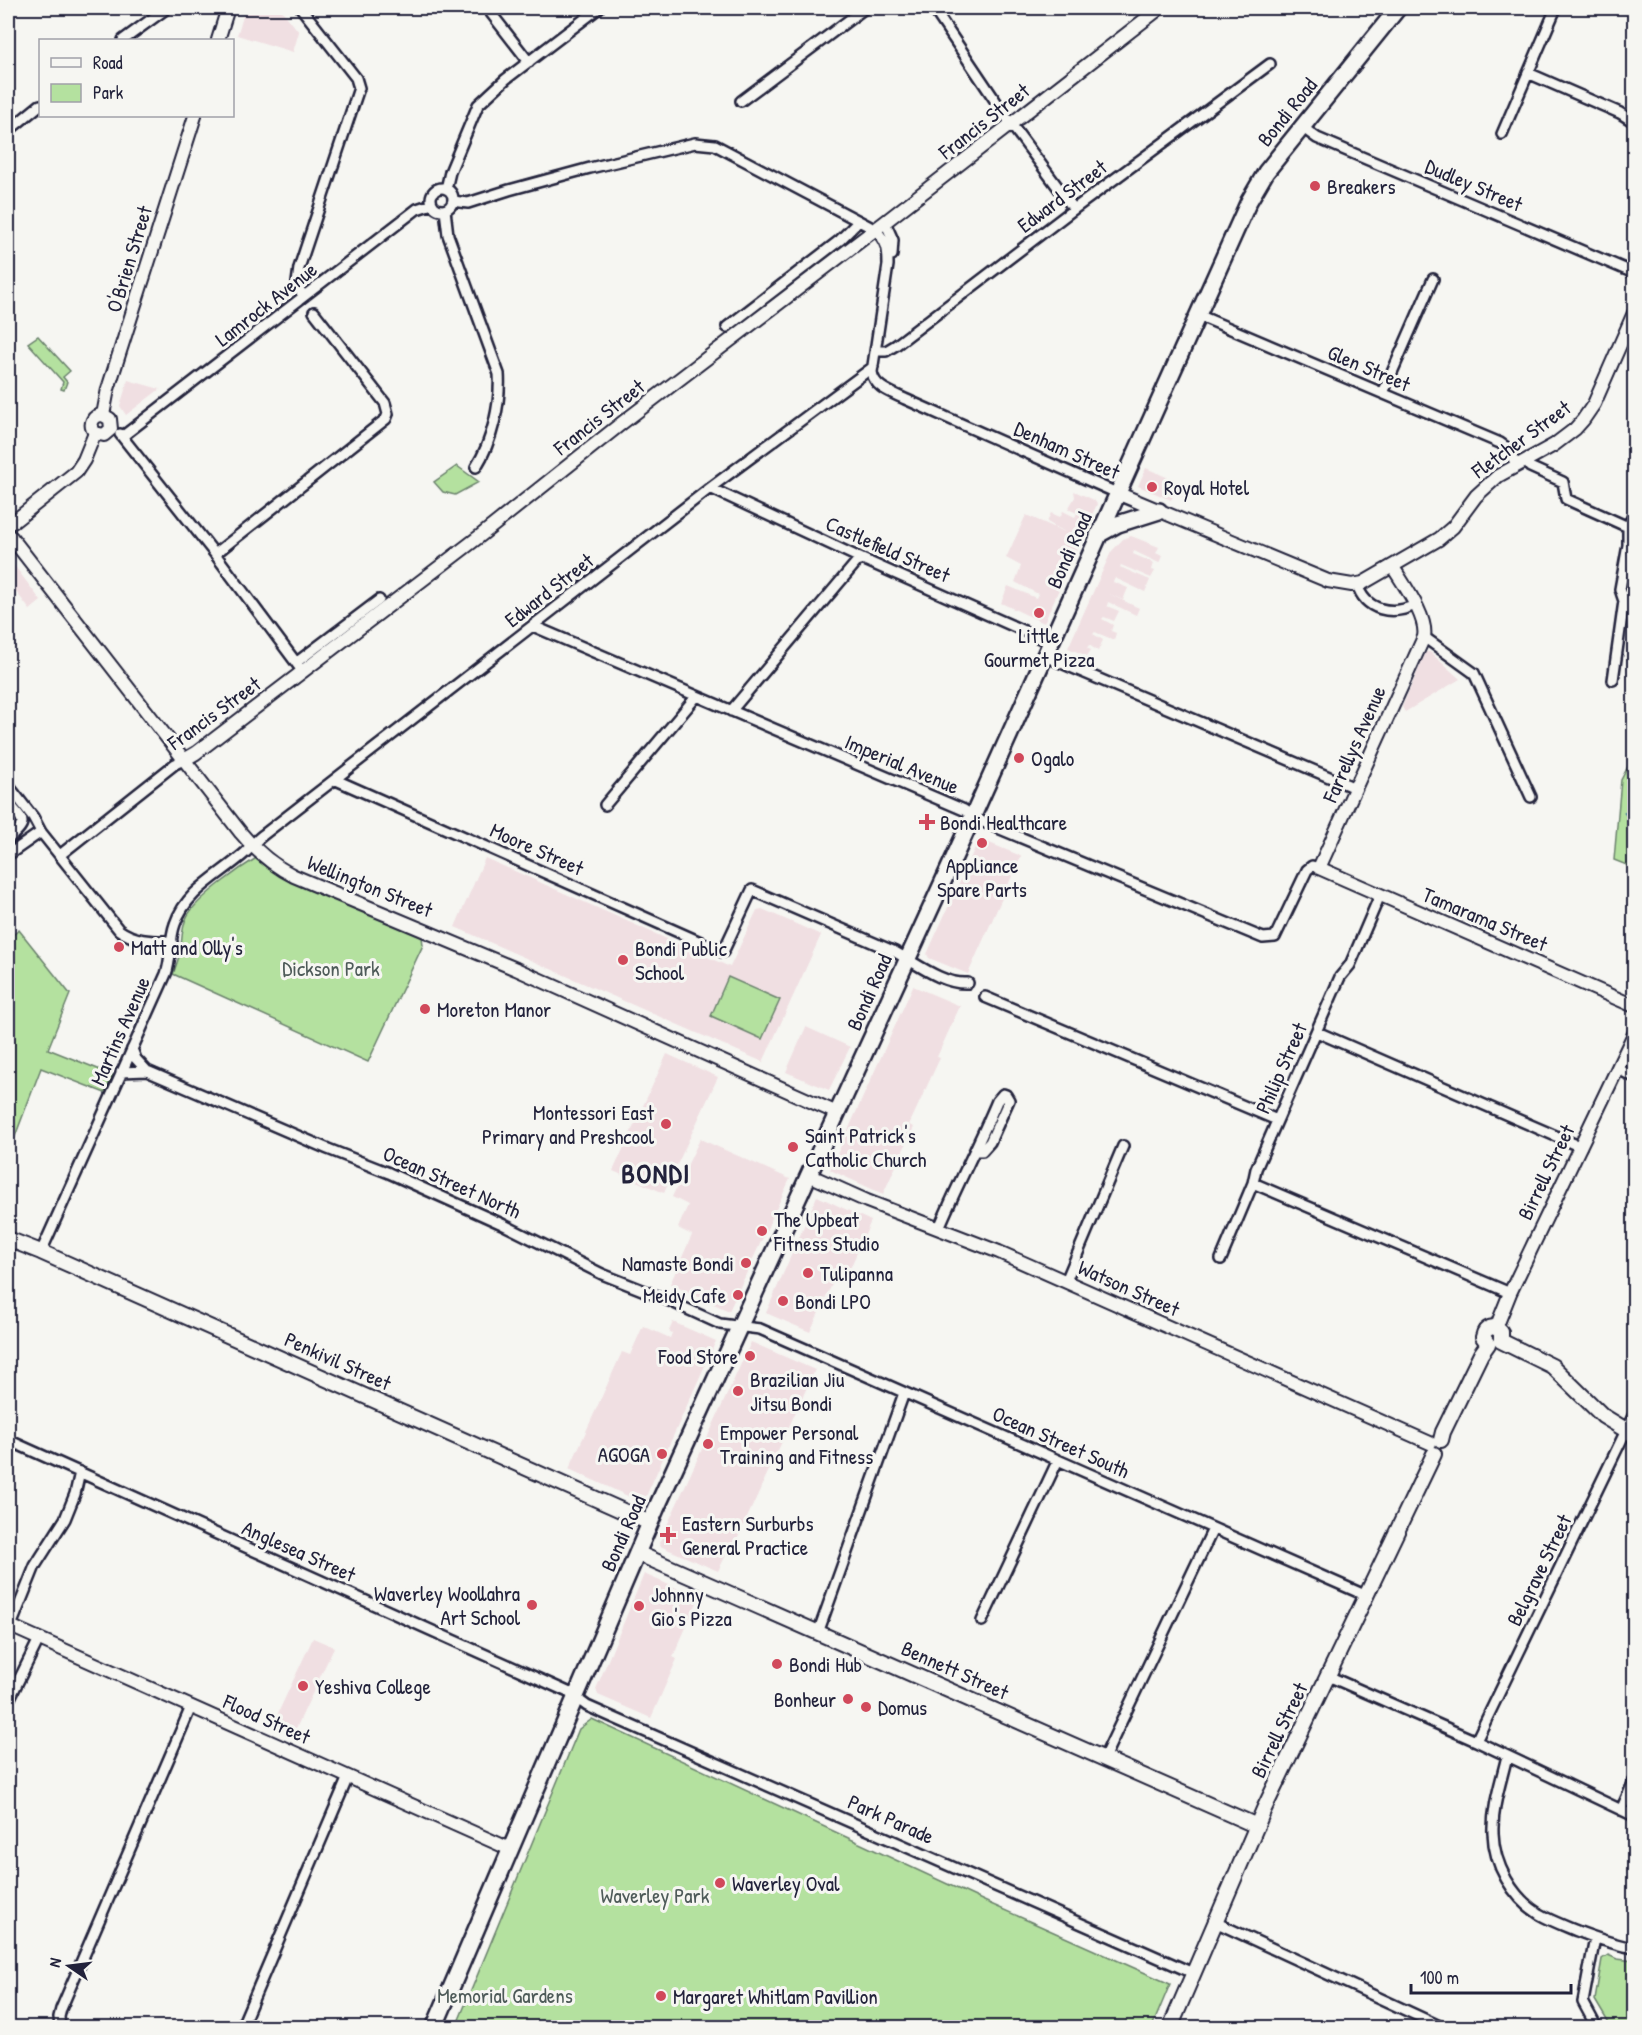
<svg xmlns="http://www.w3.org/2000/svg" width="1642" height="2035" font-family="'Patrick Hand',sans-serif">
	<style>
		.built { fill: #f0dfe2 }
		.green { fill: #b4e19f; stroke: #6b826d; stroke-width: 1.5 }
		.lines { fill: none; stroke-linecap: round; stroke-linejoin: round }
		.stream { stroke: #60909f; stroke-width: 3 }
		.minor-casing { stroke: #22223b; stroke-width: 14 }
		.tertiary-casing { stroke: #22223b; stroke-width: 16 }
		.secondary-casing { stroke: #22223b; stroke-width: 18 }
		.primary-casing { stroke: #22223b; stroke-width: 20 }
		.minor { stroke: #f6f6f2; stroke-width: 9 }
		.tertiary { stroke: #f6f6f2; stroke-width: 12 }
		.secondary { stroke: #f6f6f2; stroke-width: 14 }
		.primary { stroke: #f6f6f2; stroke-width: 15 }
		.poi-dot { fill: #d1495b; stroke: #f6f6f2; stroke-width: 2 }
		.labels { text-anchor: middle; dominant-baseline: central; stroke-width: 6; stroke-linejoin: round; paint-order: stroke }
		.street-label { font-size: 21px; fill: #22223b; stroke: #f6f6f2 }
		.poi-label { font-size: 21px; fill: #22223b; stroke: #f6f6f2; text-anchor: start }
		.park-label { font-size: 21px; fill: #4e5b59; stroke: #f6f6f2 }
		.district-label { font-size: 27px; font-weight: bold; letter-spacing: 1.5px; fill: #22223b; stroke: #f6f6f2 }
	</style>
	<rect width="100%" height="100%" fill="#f6f6f2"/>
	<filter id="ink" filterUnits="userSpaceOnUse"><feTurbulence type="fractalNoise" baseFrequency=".0167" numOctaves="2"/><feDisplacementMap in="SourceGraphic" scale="12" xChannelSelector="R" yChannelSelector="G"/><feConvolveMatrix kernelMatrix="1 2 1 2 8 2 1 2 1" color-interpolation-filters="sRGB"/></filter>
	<g filter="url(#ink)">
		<path class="built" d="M246,8H280L299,32L293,52L237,35Z
			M128,380L160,389L126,415L120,406Z
			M1146,468L1189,487L1184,498L1174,494L1171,500L1138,486Z
			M1074,491L1094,500L1097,504L1044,623L1001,603L1008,586L1036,598L1038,594L1015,582L1021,566L1006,558L1026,515L1065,532L1047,522L1051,513L1060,517L1063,511L1075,517L1077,513L1068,509L1075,497Z
			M1131,536L1159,547L1156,553L1162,556L1159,563L1134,551L1133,554L1154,563L1152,570L1155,571L1151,578L1121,565L1120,567L1150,580L1145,592L1115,578L1113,582L1128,588L1123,600L1107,593L1139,608L1136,615L1108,602L1107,606L1119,611L1114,621L1104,617L1102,619L1113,625L1111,631L1116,633L1114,640L1095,632L1093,634L1103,640L1098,651L1089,645L1087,648L1091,650L1087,656L1068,648L1111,552L1123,539Z
			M8,557L41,601L30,610L8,581Z
			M1426,652H1430L1460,679L1405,712L1402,707Z
			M982,840L1021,856L968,974L929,958L927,954L978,841Z
			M485,858L730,967L757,910L762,909L821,935L763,1062L455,927Z
			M913,986L960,1006L937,1057L940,1058L909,1125L914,1127L883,1194L830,1170Z
			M806,1027L850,1047L829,1090L786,1072Z
			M667,1054L718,1077L664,1193L613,1171Z
			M700,1139L790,1179L729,1311L670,1284L692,1235L678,1228L688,1205L672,1197Z
			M817,1196L871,1221L848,1273L839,1269L810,1332L766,1313Z
			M673,1322L716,1341L643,1503L569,1469L622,1352L630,1355L643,1326L670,1338L672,1333L669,1331Z
			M751,1342L815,1370L735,1544L732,1543L718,1571L660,1546L659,1543Z
			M644,1574L699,1598L673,1657L677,1659L651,1718L598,1695L596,1689Z
			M313,1638L334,1647L293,1735L272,1726Z"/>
		<path class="green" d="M38,336L70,371L63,377L67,382L64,390L61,389L63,382L28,343Z
			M457,466L479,482L455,495L443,492L434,482Z
			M1634,755V868L1614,860L1621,780Z
			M261,855L421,928L423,945L368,1062L173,974C176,966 180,956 181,947C182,938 182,928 186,919C193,900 243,866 261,855Z
			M19,930L70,994L48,1049L113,1075L105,1093L41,1068L14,1139L8,1140V939Z
			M728,977L780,1000L762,1039L711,1016Z
			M592,1719L984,1901L1170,1984L1152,2027H456L579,1729Z
			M1608,1955L1617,1959L1634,1961V2027H1611L1595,2000L1602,1959Z"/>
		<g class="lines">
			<path class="stream" d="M1625,813L1634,821"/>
			<defs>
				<path id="minor" d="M301,8L356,78L359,88L299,268L297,283L303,297
					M487,8L529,62
					M933,8L1011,124L1074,209
					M123,40L167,8
					M1528,73L1620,113L1634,122
					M741,101L865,8
					M1302,127L1317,138L1634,273
					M8,131L40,105
					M1502,134L1556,8
					M431 199a11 11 0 1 1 22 0a11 11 0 1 1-22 0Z
					M446,189L450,172L478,105L506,79L599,8
					M453,201L468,203L509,190L590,168L695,143L715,145L876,230C887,243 888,248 888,265L872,372C874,388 893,393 905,399L1117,493
					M445,210L448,235L499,374C501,403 492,442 476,467
					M885,222L893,240L892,255
					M1198,315L1500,443L1507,448L1516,464
					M727,327L840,240L859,221
					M875,351H886L896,345L1074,209L1270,64
					M1383,393L1433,279
					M120,434L215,554L303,672
					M123,436L417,209L432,204
					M1526,460L1530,467L1563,482L1566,499L1628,527
					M710,488L860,558L1051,643
					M215,554L386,419L388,414L385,403L314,312
					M1357,584C1365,611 1392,616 1415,605
					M533,626L964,810L981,821L1263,938L1275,937L1307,870L1312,866L1319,868
					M1424,637L1474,673L1531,797
					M1045,656L1355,788
					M297,662L379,600
					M1613,680L1624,601L1620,589L1628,545V527L1634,513
					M731,711L860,558
					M336,780L723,952L752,890L895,952C916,963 943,985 968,983
					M8,785L33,817L41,832L119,930C136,942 152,941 172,941
					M8,802C23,821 30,821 8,839
					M605,805L696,697
					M8,855L41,832
					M60,855L175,764L184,760
					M985,997L1277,1120
					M1317,1032L1581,1147
					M132,1049L136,1059L147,1071
					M1618,1069L1634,1077
					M121,1072L147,1071L328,1149L389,1173L502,1224L602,1274L665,1299L720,1324L760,1329L1367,1596
					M1253,1183L1510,1293
					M939,1228C957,1185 979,1144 997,1101L1003,1094L1006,1095L1009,1100L990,1142L982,1151H976
					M41,1252L166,974C172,958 169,940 175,924C187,889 221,875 246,852C252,846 256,840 263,835L710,488L873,367
					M1221,1259L1253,1183L1256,1169L1340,977L1350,965L1380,895
					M1066,1281L1123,1146
					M8,1440L568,1692L587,1706L1193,1973
					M982,1621L1058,1460
					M11,1626L35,1566L65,1519L75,1494L80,1472
					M818,1633L904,1393
					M1328,1676L1476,1741L1634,1816
					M8,1702L39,1639
					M1476,1741L1634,1414
					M1507,1756C1501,1782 1492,1807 1493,1833C1494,1865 1512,1897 1539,1914C1551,1921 1565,1926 1577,1931C1596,1938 1614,1945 1634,1948
					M1104,1758L1213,1529
					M1621,1810L1634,1781
					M1215,1922L1444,2028
					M1595,1938L1583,2002L1597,2028
					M60,2028L59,2017L61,2009L191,1707
					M241,2028L348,1777"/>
				<path id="tertiary" d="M218,40L228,8
					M103,415L108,389L195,116
					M95,433L104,435L111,429L110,419L103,415
					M95,433C88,424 93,415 103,415
					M1117,493L1328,581L1352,585L1363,583L1439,539L1453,527L1476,496L1498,476L1554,445L1575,429L1583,420L1594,404L1634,313
					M13,522L76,472L84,460L95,433
					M11,537L241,833C256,851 272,865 294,876L516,969L837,1113
					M1393,567C1403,584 1428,617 1424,637L1319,868L1634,1006
					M184,760L196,753L480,536L622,423L885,222L1160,8
					M809,1175L867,1201L999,1252L1430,1443
					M1496,1328L1510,1293L1634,1034
					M8,1625L510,1849"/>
				<path id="secondary" d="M8,1239L41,1252L650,1523
					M1501,1341L1552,1366L1603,1416L1634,1435
					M1488,1344L1483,1337C1485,1327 1494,1324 1501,1332V1341
					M1441,1440L1443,1432L1481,1354L1488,1344
					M637,1553L1257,1826
					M1170,2028L1264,1809L1434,1454"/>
				<path id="primary" d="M1098,535L1118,524L1159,511
					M434,2028L656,1509L973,816L1249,201L1266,172L1398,8"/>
			</defs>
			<use href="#minor" class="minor-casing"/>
			<use href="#tertiary" class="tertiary-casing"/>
			<use href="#secondary" class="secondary-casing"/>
			<use href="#primary" class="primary-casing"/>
			<use href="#minor" class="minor"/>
			<use href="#tertiary" class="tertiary"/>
			<use href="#secondary" class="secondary"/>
			<use href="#primary" class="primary"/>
		</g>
	</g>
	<g class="poi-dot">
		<circle cx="1315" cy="186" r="6"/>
		<circle cx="1152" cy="487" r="6"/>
		<circle cx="1039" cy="613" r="6"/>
		<circle cx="1019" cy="758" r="6"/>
		<path d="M924 813h6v6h6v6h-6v6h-6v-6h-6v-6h6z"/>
		<circle cx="982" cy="843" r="6"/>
		<circle cx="119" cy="947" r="6"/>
		<circle cx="623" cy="960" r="6"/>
		<circle cx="425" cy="1009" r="6"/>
		<circle cx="666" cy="1124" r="6"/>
		<circle cx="793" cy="1147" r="6"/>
		<circle cx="762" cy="1231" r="6"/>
		<circle cx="746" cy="1263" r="6"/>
		<circle cx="808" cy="1273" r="6"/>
		<circle cx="738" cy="1295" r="6"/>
		<circle cx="783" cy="1301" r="6"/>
		<circle cx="750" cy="1356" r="6"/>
		<circle cx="738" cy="1391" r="6"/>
		<circle cx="708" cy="1444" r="6"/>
		<circle cx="662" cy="1454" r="6"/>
		<path d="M665 1526h6v6h6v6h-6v6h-6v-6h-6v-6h6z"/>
		<circle cx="532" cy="1605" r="6"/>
		<circle cx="639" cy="1606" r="6"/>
		<circle cx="777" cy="1664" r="6"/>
		<circle cx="303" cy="1686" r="6"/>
		<circle cx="848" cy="1699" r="6"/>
		<circle cx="866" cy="1707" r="6"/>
		<circle cx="720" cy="1883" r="6"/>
		<circle cx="661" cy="1996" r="6"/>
	</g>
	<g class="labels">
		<g class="street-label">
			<text transform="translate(1287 112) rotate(-51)">Bondi Road</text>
			<text transform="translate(984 121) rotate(-38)">Francis Street</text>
			<text transform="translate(1474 185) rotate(23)">Dudley Street</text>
			<text transform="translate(1062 196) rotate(-37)">Edward Street</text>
			<text transform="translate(129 259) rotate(-73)">O'Brien Street</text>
			<text transform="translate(266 304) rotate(-38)">Lamrock Avenue</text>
			<text transform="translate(1369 368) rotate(23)">Glen Street</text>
			<text transform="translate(599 417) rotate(-38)">Francis Street</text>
			<text transform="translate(1521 439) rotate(-36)">Fletcher Street</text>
			<text transform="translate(1067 450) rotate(24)">Denham Street</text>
			<text transform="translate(888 549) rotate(24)">Castlefield Street</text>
			<text transform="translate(1069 550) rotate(-66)">Bondi Road</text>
			<text transform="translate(549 590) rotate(-38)">Edward Street</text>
			<text transform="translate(214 713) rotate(-36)">Francis Street</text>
			<text transform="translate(1354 744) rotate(-66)">Farrellys Avenue</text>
			<text transform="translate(902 764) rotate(23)">Imperial Avenue</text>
			<text transform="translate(537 849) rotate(24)">Moore Street</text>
			<text transform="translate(370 886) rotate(22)">Wellington Street</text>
			<text transform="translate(1485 919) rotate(23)">Tamarama Street</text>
			<text transform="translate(869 992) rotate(-66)">Bondi Road</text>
			<text transform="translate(120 1031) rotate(-66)">Martins Avenue</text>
			<text transform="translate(1281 1068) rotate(-66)">Philip Street</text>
			<text transform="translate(1546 1172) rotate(-64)">Birrell Street</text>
			<text transform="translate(452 1182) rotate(24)">Ocean Street North</text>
			<text transform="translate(1129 1288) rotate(24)">Watson Street</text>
			<text transform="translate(338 1361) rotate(24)">Penkivil Street</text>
			<text transform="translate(1061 1442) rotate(24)">Ocean Street South</text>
			<text transform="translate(623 1533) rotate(-66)">Bondi Road</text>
			<text transform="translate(299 1551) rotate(24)">Anglesea Street</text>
			<text transform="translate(1539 1570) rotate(-64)">Belgrave Street</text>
			<text transform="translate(955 1670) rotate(24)">Bennett Street</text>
			<text transform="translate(267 1719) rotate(24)">Flood Street</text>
			<text transform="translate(1279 1730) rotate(-64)">Birrell Street</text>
			<text transform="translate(891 1819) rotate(24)">Park Parade</text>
		</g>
		<g class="poi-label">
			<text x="1327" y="186">Breakers</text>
			<text x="1164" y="487">Royal Hotel</text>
			<text x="1039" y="635" text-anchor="middle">Little<tspan x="1039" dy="24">Gourmet Pizza</tspan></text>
			<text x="1031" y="758">Ogalo</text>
			<text x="940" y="822">Bondi Healthcare</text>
			<text x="982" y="865" text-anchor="middle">Appliance<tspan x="982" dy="24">Spare Parts</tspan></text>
			<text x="131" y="947">Matt and Olly's</text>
			<text x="635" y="948">Bondi Public<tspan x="635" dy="24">School</tspan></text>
			<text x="437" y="1009">Moreton Manor</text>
			<text x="654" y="1112" text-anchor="end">Montessori East<tspan x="654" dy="24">Primary and Preshcool</tspan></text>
			<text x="805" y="1135">Saint Patrick's<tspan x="805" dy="24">Catholic Church</tspan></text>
			<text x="774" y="1219">The Upbeat<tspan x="774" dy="24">Fitness Studio</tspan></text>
			<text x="734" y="1263" text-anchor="end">Namaste Bondi</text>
			<text x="820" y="1273">Tulipanna</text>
			<text x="726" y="1295" text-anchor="end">Meidy Cafe</text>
			<text x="795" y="1301">Bondi LPO</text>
			<text x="738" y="1356" text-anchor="end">Food Store</text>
			<text x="750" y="1379">Brazilian Jiu<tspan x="750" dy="24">Jitsu Bondi</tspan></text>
			<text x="720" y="1432">Empower Personal<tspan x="720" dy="24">Training and Fitness</tspan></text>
			<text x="650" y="1454" text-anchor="end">AGOGA</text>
			<text x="682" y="1523">Eastern Surburbs<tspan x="682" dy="24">General Practice</tspan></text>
			<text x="520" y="1593" text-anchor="end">Waverley Woollahra<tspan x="520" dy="24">Art School</tspan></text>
			<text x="651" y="1594">Johnny<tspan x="651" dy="24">Gio's Pizza</tspan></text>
			<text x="789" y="1664">Bondi Hub</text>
			<text x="315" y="1686">Yeshiva College</text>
			<text x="836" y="1699" text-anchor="end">Bonheur</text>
			<text x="878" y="1707">Domus</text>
			<text x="732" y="1883">Waverley Oval</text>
			<text x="673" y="1996">Margaret Whitlam Pavillion</text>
		</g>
		<g class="park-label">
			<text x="331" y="968">Dickson Park</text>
			<text x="655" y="1895">Waverley Park</text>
			<text x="505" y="1995">Memorial Gardens</text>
		</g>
		<g class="district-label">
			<text x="656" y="1173">BONDI</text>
		</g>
	</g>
	<rect width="1642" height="2035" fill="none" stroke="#f6f6f2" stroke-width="30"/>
	<rect x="15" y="15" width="1612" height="2005" fill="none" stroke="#22223b" stroke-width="2" filter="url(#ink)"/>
	<rect x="39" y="39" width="195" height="78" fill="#f6f6f2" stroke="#a1a1a9" stroke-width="1.5"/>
	<rect x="51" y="58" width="30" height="9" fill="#f6f6f2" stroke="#a1a1a9" stroke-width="1.5"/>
	<text x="93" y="69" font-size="18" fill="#22223b">Road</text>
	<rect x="51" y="84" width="30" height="18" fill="#b4e19f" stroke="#a1a1a9" stroke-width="1.5"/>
	<text x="93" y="99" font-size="18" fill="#22223b">Park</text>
	<g transform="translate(69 1966) rotate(284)" stroke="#f6f6f2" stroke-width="4.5" paint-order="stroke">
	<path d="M0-4.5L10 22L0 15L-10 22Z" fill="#22223b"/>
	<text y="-9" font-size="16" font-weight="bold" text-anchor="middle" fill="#22223b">N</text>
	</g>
	<path d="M1411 1984v9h160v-9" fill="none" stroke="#22223b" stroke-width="3"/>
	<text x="1420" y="1984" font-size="18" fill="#22223b" stroke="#f6f6f2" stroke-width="4.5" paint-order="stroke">100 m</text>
</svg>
